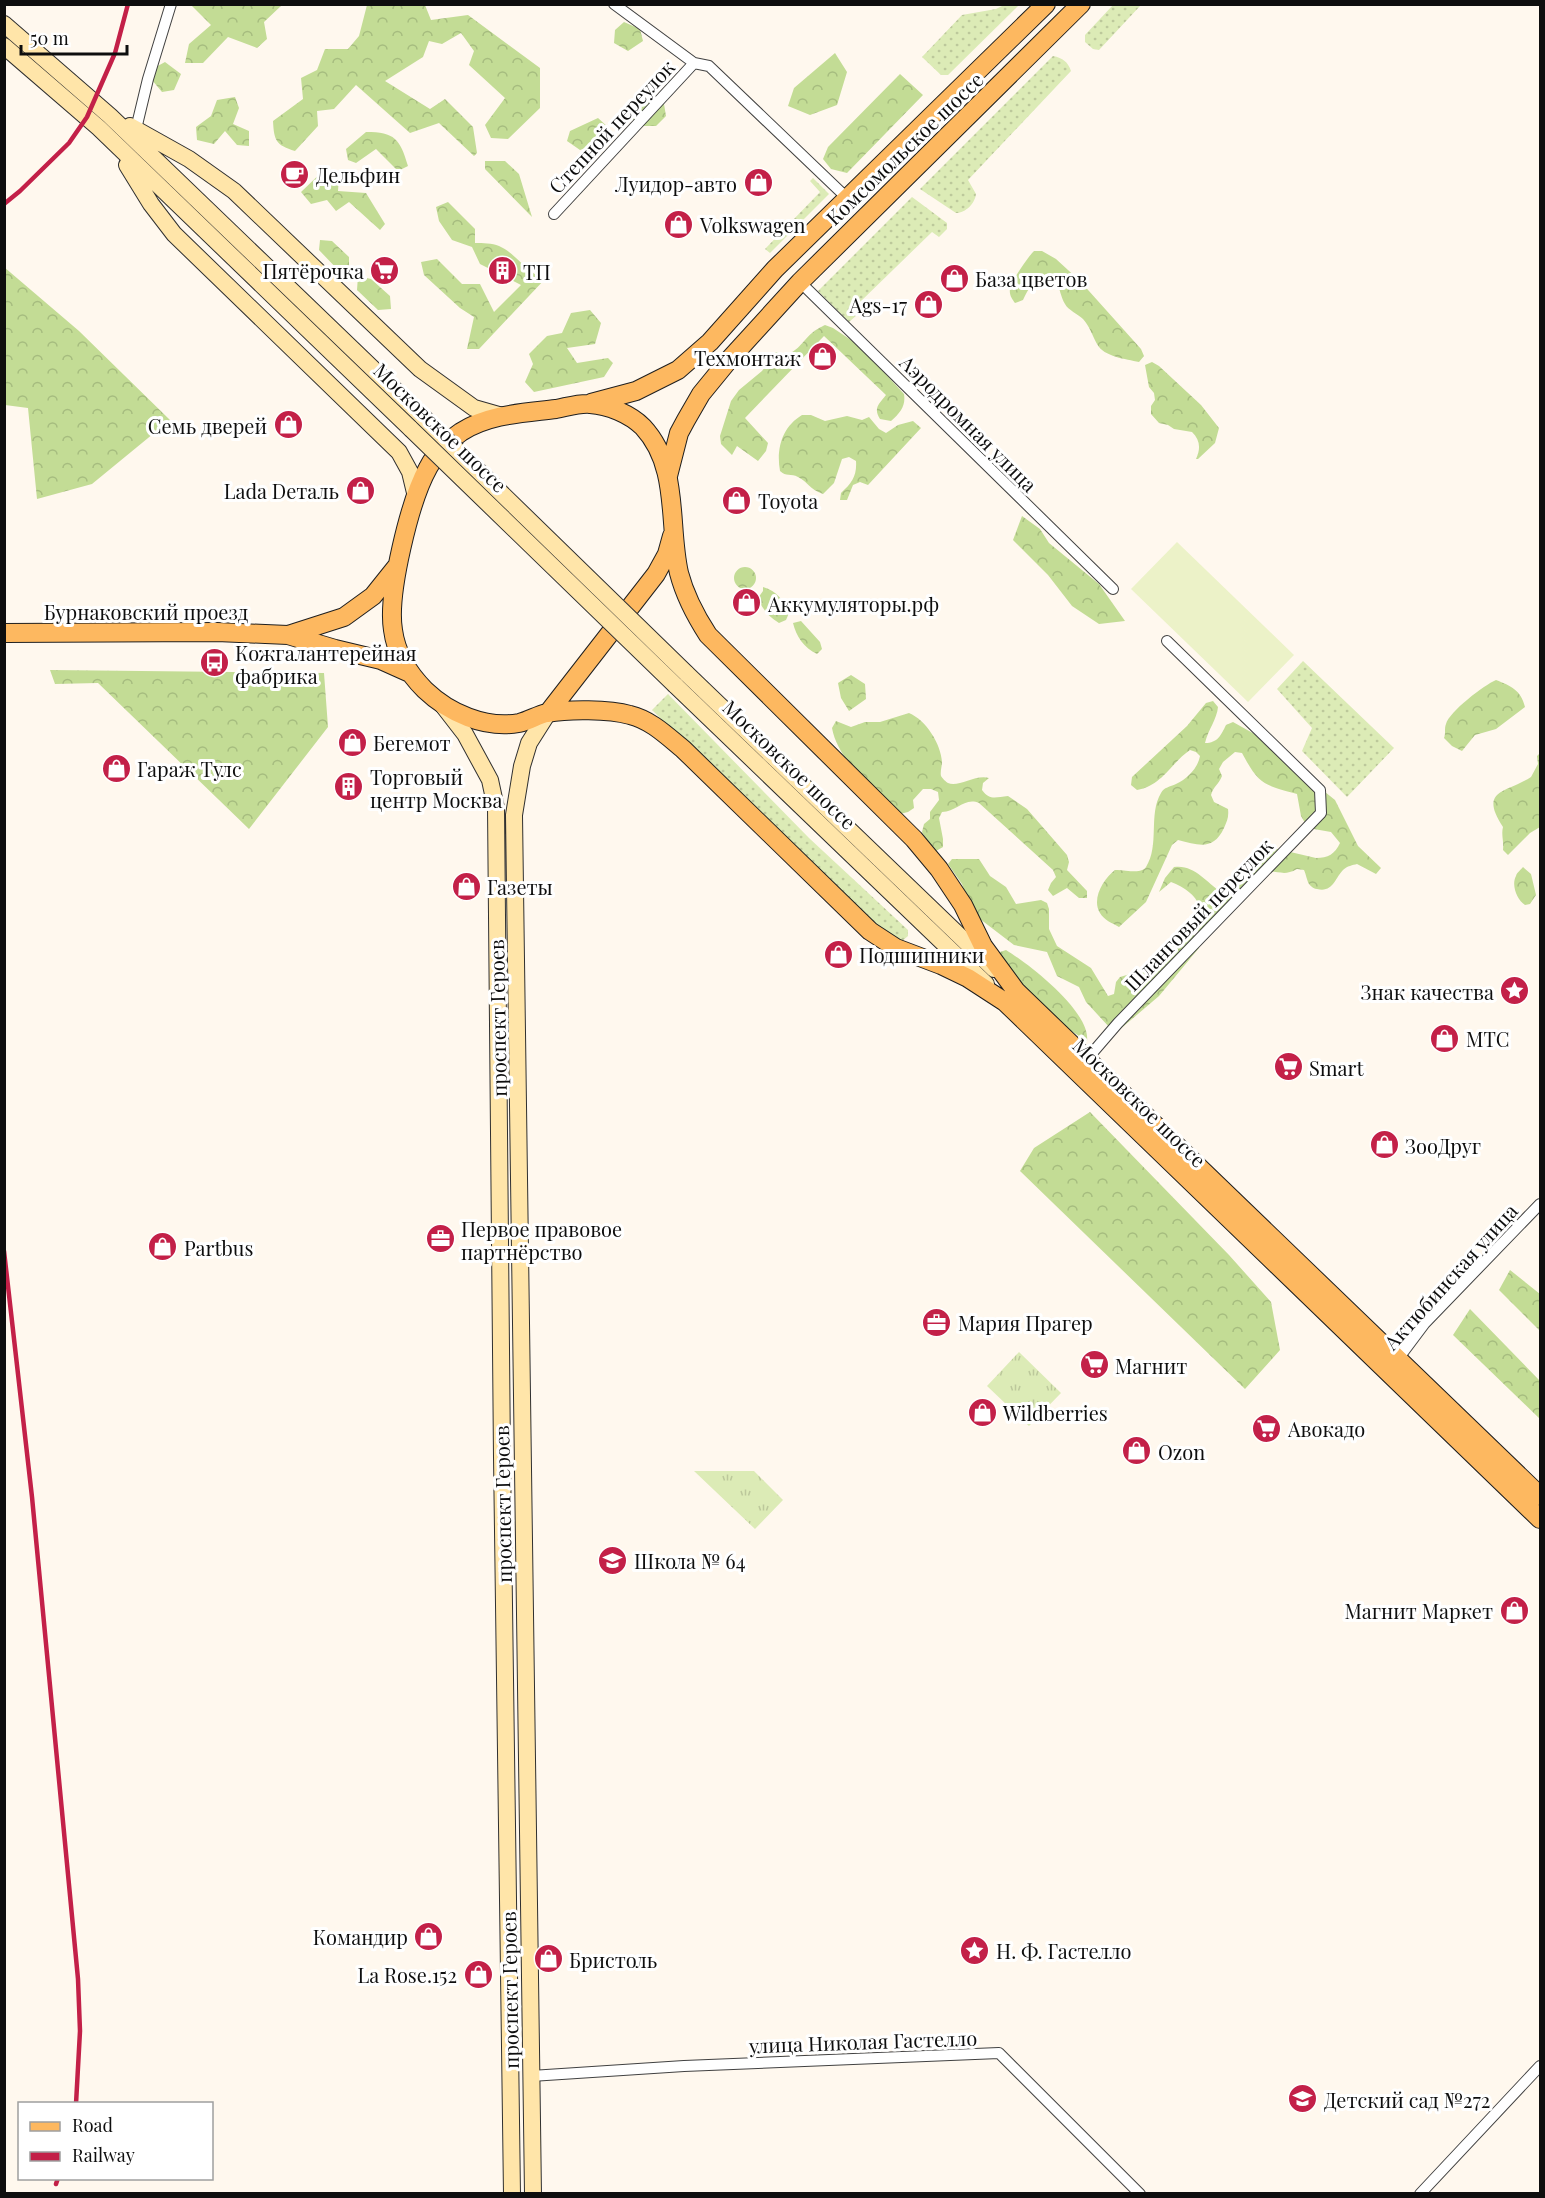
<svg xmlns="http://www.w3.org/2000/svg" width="1545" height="2198" font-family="'Playfair Display',serif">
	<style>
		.grass { fill: url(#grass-dots) }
		.forest { fill: url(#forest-crowns) }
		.park { fill: url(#park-tufts) }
		.pitch { fill: #ecf2c8 }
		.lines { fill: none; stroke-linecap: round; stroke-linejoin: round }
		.street-casing { stroke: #414141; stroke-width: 12 }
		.secondary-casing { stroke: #303030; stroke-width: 18 }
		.primary-casing { stroke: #1f1f1f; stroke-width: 20 }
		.street { stroke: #fff; stroke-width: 10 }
		.secondary { stroke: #ffe5a9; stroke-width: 16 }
		.primary { stroke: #fdb860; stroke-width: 18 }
		.rail { stroke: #c32048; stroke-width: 4.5 }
		.secondary-bridge-casing { stroke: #303030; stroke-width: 18; stroke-linecap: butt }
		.secondary-bridge { stroke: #ffe5a9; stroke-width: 16 }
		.labels { text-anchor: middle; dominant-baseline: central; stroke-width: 6; stroke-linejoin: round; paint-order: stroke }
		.street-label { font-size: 20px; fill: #0e0e0e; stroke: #fff }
		.poi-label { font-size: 20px; fill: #0e0e0e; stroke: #fff; text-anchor: start }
	</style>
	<defs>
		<pattern id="grass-dots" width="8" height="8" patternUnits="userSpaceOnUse" patternTransform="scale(1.5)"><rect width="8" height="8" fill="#dcebb6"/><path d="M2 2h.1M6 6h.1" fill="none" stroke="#bcc89b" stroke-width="1.8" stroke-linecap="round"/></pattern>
		<pattern id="forest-crowns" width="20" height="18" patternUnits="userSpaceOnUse" patternTransform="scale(1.5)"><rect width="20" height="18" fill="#c3dc95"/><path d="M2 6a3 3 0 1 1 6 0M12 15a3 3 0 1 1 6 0" fill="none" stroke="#a6bc7f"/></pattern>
		<pattern id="park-tufts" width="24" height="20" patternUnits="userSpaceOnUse" patternTransform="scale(1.5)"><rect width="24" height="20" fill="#dcebb6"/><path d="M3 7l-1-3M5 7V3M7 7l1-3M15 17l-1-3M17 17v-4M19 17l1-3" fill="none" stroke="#bcc89b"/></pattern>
	</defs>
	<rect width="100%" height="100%" fill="#fff8ee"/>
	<path class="grass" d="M1004,5H1019L948,75H941L922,57L962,15L996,9Z
		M1113,5H1141L1099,50L1093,49L1085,42V35Z
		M1053,56C1063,58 1068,62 1071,71L968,180L976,194C975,203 966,213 956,213L920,189Z
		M813,178L829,194L770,253L765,249L820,192L810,181Z
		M912,197L947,223V229L939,237L932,232L859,303L864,309L849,322L818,291Z
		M1303,661L1394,748L1347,797L1302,751L1312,728L1277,689Z
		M668,694L809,838L908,930V936L901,942L859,911L652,710Z"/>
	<path class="forest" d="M191,5H282L264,22L267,39L257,48L228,37L203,63H185L189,44L211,25Z
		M367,5H425L431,20L468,15L540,68V108L508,139L491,138L485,125L505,98L469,65L474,51L461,33L442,44L429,41L423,57L385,81L430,109L445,99L473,127L477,153L474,156L439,123L410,133L356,85L334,109L317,111L318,126L295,151C276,145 274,141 273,121L303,99L301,78L317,70L325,49H348L359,36Z
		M624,22L640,29L643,41L628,51L614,43L615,30Z
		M835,53L847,72L837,105L810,115L788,106L794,88Z
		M165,62L181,74L174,90L162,92L152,80L154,68Z
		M900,74L923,95L847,173L831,169L823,159L828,147Z
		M235,97L239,108L233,124L249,131V146L237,145L225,131L214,144L197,140L196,127L211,116L217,100Z
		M641,99L664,104L666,116L656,126H638L631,117Z
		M598,118L609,128L603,141L580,150L567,141L570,131Z
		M366,132C395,132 400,139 408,166L398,171L376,149L356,163L348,160L346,149Z
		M485,161H505L519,174L532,217L485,169Z
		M326,168L339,177L338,191L366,193L385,224L380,230L349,202L336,211L327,200L311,204L301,192Z
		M448,202L475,229V243C483,243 492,243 499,246C517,254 526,273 545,279L479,349H467L474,317L460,308L424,275L421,262L437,259L462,284H480L494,312L521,285L480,264L472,247L452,240L439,221L436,207Z
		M320,240L332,241L349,257V271L340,272L319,250Z
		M1034,251H1042L1056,259L1080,281L1141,349L1144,356L1139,362C1126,359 1104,357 1097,344C1092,335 1090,327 1083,319C1078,314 1068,310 1065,304C1058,292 1061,280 1046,274C1033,281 1029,287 1023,300L1015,303C1012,299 1009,295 1010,289C1012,280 1028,257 1034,251Z
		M4,267L79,331L170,420L92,484L37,499L28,408L5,405Z
		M358,276L371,279L390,296L391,309L378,310L357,290Z
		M590,310L601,323L595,344L567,348L577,363L608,358L613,363L604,377L534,392L525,382L533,364L529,354L547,336L562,333L571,313Z
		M825,325L833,328L860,346L904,394C906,406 900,413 891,421L880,419C873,408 879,404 886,395L824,336L745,418L768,443L766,451L758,461L737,446L732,455L721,444L720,436L731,401L739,390L762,371L776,352C795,359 800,343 812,333C815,330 821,327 825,325Z
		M1152,362L1159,366L1201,405L1219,428L1215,443L1198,459H1196C1201,448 1200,440 1192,432L1174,429L1168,425L1159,423L1151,414V406L1155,400L1154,393L1149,387L1145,365Z
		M802,415H811L825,421L847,416L862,420L869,417L879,429L886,433L898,425L913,421L921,428L868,485L860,482L853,485L847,500H840L841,493C852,483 857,476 856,461L849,457L842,459L834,483L823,494C809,489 808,482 798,477C791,473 786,477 780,471C776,449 782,427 802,415Z
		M1022,516L1040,529L1049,543L1099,584L1125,621L1099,624L1072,606L1048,575L1013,540Z
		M734 578a11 11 0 1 1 22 0a11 11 0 1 1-22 0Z
		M763,587C777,591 784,601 789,613L786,620L779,623C769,617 762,609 758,598L763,591Z
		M801,621L820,642L822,649L817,654C804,648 796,636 793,623Z
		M50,670L324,673L328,727L249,829L98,683L55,684Z
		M851,675L865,684L866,699L849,711L841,698L838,683Z
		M1496,680C1511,686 1521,690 1525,707L1496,729L1475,735L1462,751L1452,746L1444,738C1446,733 1444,729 1446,724C1449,712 1484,685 1496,680Z
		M1213,701L1218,707C1217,719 1208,730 1205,743C1218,743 1221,735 1226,725L1233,722L1258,736L1269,747L1335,800L1358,846L1381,868L1376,874L1357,864C1353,865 1347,866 1343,870C1335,878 1333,893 1317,889C1315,889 1311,887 1309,884C1307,881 1306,874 1304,870L1297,869C1283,877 1279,870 1265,872L1202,933L1195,930L1194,923C1210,905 1188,888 1171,882L1159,892L1165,878L1174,867C1194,864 1206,882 1221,892L1269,847L1316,858C1328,858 1335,854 1340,843L1331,832L1308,828L1301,816L1297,794C1264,785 1259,785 1242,753L1235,752L1223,762L1219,769L1222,776C1219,784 1213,787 1211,795L1214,802L1228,809C1229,817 1227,821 1224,828C1213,851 1199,845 1178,840L1172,845L1146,902L1119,927C1112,923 1104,920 1100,913C1091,899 1104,878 1115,870C1124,869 1141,875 1146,867C1160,845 1148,815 1161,793C1164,787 1170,787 1176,784C1187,779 1198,768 1200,756L1196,752L1190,750C1171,763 1162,786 1137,790L1131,785L1132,777L1187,726L1206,703Z
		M909,713C926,720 941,744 942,762C942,766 940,772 941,776C942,778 946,782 948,783C958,788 975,774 989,778L983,783L982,790C990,801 996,797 1008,796L1027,809L1067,855L1069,862L1067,870L1087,891V898H1079L1067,888L1053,896L1048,890L1051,883L1056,877L1053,870L979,803C964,797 957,812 942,812L939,818L943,839V847L936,851L930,846L922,832L924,824L930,819V812L939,800L938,792L931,789H923L913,800L914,808L908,812L900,814C876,790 838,762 832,728L836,721L851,727L865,722H880Z
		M1540,753V827L1530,833L1508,855L1503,850C1504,841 1501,835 1503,827C1478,789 1507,793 1531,777L1538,764L1537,756Z
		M952,859H979L990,876L1006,887L1016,904L1041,900L1047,903L1049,909V929L1057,946L1091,968L1108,996L1114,994L1116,982L1120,977L1137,972L1149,965L1177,934L1183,932L1196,936L1199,948L1159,996L1118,1031L1110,1028L1086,1002L1079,987L1057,976L1047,952L1014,945L980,919L970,906L962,884L948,864Z
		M1523,867L1531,874L1536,895L1530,904L1525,905C1517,900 1511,885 1516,876C1517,872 1521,870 1523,867Z
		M1006,950C1029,964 1091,1012 1087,1041L1043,1013L997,953Z
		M1090,1112L1229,1255L1271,1302L1280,1350L1245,1389L1020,1171L1034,1148Z
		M1510,1270L1540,1294V1331L1499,1290Z
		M1470,1309L1540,1381V1419L1453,1335Z"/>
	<path class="park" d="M1019,1352L1061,1393L1029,1426L987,1386Z
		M694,1471H754L783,1500L755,1529Z"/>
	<path class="pitch" d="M1177,542L1294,655L1248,702L1131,589Z"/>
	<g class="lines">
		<defs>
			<path id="street" d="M614,4L694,63L709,66L847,198
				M136,129L148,79L171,4
				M554,214L694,63
				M800,282L1113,589
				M1087,1059L1118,1023L1321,813L1320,790L1167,641
				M1395,1363L1425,1323L1540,1204
				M531,2076L684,2066L999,2053L1140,2194
				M1420,2194L1540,2066"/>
			<path id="secondary" d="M4,24L110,116L423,417
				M4,46L99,128L411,429
				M130,126L189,159L234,191L420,369L474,408L502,416
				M127,165L151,204L174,234L399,452L410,472L416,497
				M686,673L994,969
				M675,685L986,984
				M441,703L465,734L490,780L496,808L502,1457L512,2194
				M533,2194L514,815L522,766L529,743L548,713"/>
			<path id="primary" d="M591,403L636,391L678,370L710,342L775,269L1046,4
				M668,476L679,433L686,420L701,394L728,361L800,282L1081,4
				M4,633L217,632L288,635L335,649L381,660L410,673
				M288,635L344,617L373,596L397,566
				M548,713L656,574L667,554L672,536
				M1540,1496L1016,991L983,946L963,905L939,869L914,839L708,635C695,615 685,596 679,573C668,524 680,467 643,427C630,414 608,405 590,404C579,403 567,407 556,409C524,413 489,414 461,432C448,441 435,454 428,468C410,500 387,594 393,630C396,653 409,674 425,690C449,713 485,729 519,723C529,721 537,715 547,713C568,709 609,709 630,715C651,720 667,736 683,749L870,931L896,948L941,965L968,978L1005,1002L1540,1519"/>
		</defs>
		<use href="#street" class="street-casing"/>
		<use href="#secondary" class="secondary-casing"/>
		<use href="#primary" class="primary-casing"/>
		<use href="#street" class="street"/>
		<use href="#secondary" class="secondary"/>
		<use href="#primary" class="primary"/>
		<path class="rail" d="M4,204L20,191L69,143L87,117L115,53L128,4
			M4,1251L32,1497L78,1979L80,2031L76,2104
			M56,2184L58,2178"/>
		<defs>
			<path id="secondary-bridge" d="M423,417L686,673
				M411,429L675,685"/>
		</defs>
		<use href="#secondary-bridge" class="secondary-bridge-casing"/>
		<use href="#secondary-bridge" class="secondary-bridge"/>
	</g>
	<defs>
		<symbol id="cafe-disc" viewBox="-11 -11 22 22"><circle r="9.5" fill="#c32048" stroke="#fff"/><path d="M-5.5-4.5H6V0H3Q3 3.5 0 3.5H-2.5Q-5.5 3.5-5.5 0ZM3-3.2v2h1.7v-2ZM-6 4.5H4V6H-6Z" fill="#fff"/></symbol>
		<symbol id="shop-disc" viewBox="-11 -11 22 22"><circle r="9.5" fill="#c32048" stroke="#fff"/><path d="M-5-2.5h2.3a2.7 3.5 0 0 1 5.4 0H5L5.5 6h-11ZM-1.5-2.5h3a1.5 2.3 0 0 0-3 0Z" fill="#fff"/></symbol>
		<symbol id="supermarket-disc" viewBox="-11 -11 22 22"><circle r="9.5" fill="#c32048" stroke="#fff"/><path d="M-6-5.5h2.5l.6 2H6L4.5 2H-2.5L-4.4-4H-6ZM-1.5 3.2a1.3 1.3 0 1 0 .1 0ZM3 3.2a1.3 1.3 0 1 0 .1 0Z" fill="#fff"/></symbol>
		<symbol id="building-disc" viewBox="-11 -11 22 22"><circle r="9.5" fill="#c32048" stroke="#fff"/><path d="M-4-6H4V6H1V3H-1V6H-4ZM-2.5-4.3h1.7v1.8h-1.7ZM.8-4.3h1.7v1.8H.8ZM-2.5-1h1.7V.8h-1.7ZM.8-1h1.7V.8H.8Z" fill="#fff"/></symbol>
		<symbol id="bus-disc" viewBox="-11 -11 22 22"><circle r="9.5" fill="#c32048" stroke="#fff"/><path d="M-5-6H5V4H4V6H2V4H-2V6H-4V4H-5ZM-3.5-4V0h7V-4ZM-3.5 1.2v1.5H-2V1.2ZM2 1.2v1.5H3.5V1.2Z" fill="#fff"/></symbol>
		<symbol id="sight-disc" viewBox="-11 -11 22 22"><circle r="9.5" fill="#c32048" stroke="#fff"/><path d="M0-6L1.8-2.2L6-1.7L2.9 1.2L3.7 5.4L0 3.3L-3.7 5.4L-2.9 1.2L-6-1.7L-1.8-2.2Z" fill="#fff"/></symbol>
		<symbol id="office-disc" viewBox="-11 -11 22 22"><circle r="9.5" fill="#c32048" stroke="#fff"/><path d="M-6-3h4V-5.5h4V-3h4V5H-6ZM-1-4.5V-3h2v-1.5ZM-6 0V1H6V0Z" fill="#fff"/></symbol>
		<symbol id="school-disc" viewBox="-11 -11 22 22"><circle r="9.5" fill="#c32048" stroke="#fff"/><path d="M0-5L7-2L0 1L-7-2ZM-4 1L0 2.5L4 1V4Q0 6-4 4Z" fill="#fff"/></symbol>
	</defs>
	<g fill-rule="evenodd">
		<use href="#cafe-disc" x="278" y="158" width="33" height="33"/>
		<use href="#shop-disc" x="742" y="166" width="33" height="33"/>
		<use href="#shop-disc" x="662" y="208" width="33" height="33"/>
		<use href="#supermarket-disc" x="368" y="254" width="33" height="33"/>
		<use href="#building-disc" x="486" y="254" width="33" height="33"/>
		<use href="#shop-disc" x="938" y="262" width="33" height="33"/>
		<use href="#shop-disc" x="912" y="288" width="33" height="33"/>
		<use href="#shop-disc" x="806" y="340" width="33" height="33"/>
		<use href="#shop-disc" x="272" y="408" width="33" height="33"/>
		<use href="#shop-disc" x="344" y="474" width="33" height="33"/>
		<use href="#shop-disc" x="720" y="484" width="33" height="33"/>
		<use href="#shop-disc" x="730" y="586" width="33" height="33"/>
		<use href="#bus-disc" x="198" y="646" width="33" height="33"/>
		<use href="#shop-disc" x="336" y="726" width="33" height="33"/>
		<use href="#shop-disc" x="100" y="752" width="33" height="33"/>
		<use href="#building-disc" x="332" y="770" width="33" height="33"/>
		<use href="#shop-disc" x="450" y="870" width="33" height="33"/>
		<use href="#shop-disc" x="822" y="938" width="33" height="33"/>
		<use href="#sight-disc" x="1498" y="974" width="33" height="33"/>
		<use href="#shop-disc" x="1428" y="1022" width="33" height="33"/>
		<use href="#supermarket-disc" x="1272" y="1050" width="33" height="33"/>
		<use href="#shop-disc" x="1368" y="1128" width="33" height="33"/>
		<use href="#office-disc" x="424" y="1222" width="33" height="33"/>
		<use href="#shop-disc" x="146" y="1230" width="33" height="33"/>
		<use href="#office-disc" x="920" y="1306" width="33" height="33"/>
		<use href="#supermarket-disc" x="1078" y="1348" width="33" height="33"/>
		<use href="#shop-disc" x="966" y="1396" width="33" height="33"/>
		<use href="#supermarket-disc" x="1250" y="1412" width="33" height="33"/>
		<use href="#shop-disc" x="1120" y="1434" width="33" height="33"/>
		<use href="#school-disc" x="596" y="1544" width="33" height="33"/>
		<use href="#shop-disc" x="1498" y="1594" width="33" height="33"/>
		<use href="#shop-disc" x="412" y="1920" width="33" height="33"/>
		<use href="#sight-disc" x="958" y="1934" width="33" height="33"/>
		<use href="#shop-disc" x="532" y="1942" width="33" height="33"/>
		<use href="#shop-disc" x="462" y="1958" width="33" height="33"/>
		<use href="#school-disc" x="1286" y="2082" width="33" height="33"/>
	</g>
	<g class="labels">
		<g class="street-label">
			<text transform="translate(611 126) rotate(-47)">Степной переулок</text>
			<text transform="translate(904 148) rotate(-44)">Комсомольское шоссе</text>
			<text transform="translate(969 423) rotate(45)">Аэродромная улица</text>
			<text transform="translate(441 427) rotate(44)">Московское шоссе</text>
			<text x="146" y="611">Бурнаковский проезд</text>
			<text transform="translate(790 764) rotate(44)">Московское шоссе</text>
			<text transform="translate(1198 914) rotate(-46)">Шланговый переулок</text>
			<text transform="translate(497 1018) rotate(-91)">проспект Героев</text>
			<text transform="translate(1140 1102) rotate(44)">Московское шоссе</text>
			<text transform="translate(1450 1276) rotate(-48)">Актюбинская улица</text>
			<text transform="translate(502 1504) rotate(-91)">проспект Героев</text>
			<text transform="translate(509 1990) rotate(-91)">проспект Героев</text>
			<text transform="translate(863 2041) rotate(-2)">улица Николая Гастелло</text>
		</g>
		<g class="poi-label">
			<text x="316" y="174">Дельфин</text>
			<text x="737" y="183" text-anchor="end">Луидор-авто</text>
			<text x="700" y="224">Volkswagen</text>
			<text x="364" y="270" text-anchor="end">Пятёрочка</text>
			<text x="523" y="271">ТП</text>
			<text x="975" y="278">База цветов</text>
			<text x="907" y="304" text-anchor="end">Ags-17</text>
			<text x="801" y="357" text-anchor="end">Техмонтаж</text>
			<text x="267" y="425" text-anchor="end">Семь дверей</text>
			<text x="339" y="490" text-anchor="end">Lada Dеталь</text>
			<text x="758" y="500">Toyota</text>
			<text x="768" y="603">Аккумуляторы.рф</text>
			<text x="235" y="652">Кожгалантерейная<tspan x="235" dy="23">фабрика</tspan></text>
			<text x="373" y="742">Бегемот</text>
			<text x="137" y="768">Гараж Тулс</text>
			<text x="370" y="776">Торговый<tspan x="370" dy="23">центр Москва</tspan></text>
			<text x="487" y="886">Газеты</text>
			<text x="859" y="954">Подшипники</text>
			<text x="1494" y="991" text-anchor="end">Знак качества</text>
			<text x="1466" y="1038">МТС</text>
			<text x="1309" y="1067">Smart</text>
			<text x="1405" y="1145">ЗооДруг</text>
			<text x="461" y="1228">Первое правовое<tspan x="461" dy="23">партнёрство</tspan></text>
			<text x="184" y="1247">Partbus</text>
			<text x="958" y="1322">Мария Прагер</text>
			<text x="1115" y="1365">Магнит</text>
			<text x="1003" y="1412">Wildberries</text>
			<text x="1288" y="1428">Авокадо</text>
			<text x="1158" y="1451">Ozon</text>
			<text x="634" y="1560">Школа № 64</text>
			<text x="1493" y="1610" text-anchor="end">Магнит Маркет</text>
			<text x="408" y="1936" text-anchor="end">Командир</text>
			<text x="996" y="1950">Н. Ф. Гастелло</text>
			<text x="569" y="1959">Бристоль</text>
			<text x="457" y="1974" text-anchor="end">La Rose.152</text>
			<text x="1324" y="2099">Детский сад №272</text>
		</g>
	</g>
	<rect width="1545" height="2198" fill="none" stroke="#0e0e0e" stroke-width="12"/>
	<rect x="18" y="2102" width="195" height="78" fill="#ffffff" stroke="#9f9f9f" stroke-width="1.5"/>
	<rect x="30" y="2122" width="30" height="9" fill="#fdb860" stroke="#9f9f9f" stroke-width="1.5"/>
	<text x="72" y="2132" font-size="18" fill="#0e0e0e">Road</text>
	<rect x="30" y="2152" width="30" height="9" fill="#c32048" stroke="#9f9f9f" stroke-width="1.5"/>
	<text x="72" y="2162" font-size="18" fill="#0e0e0e">Railway</text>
	<path d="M21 45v9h106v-9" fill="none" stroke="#0e0e0e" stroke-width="3"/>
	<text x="30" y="45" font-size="18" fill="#0e0e0e" stroke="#ffffff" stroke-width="4.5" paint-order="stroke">50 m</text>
</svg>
